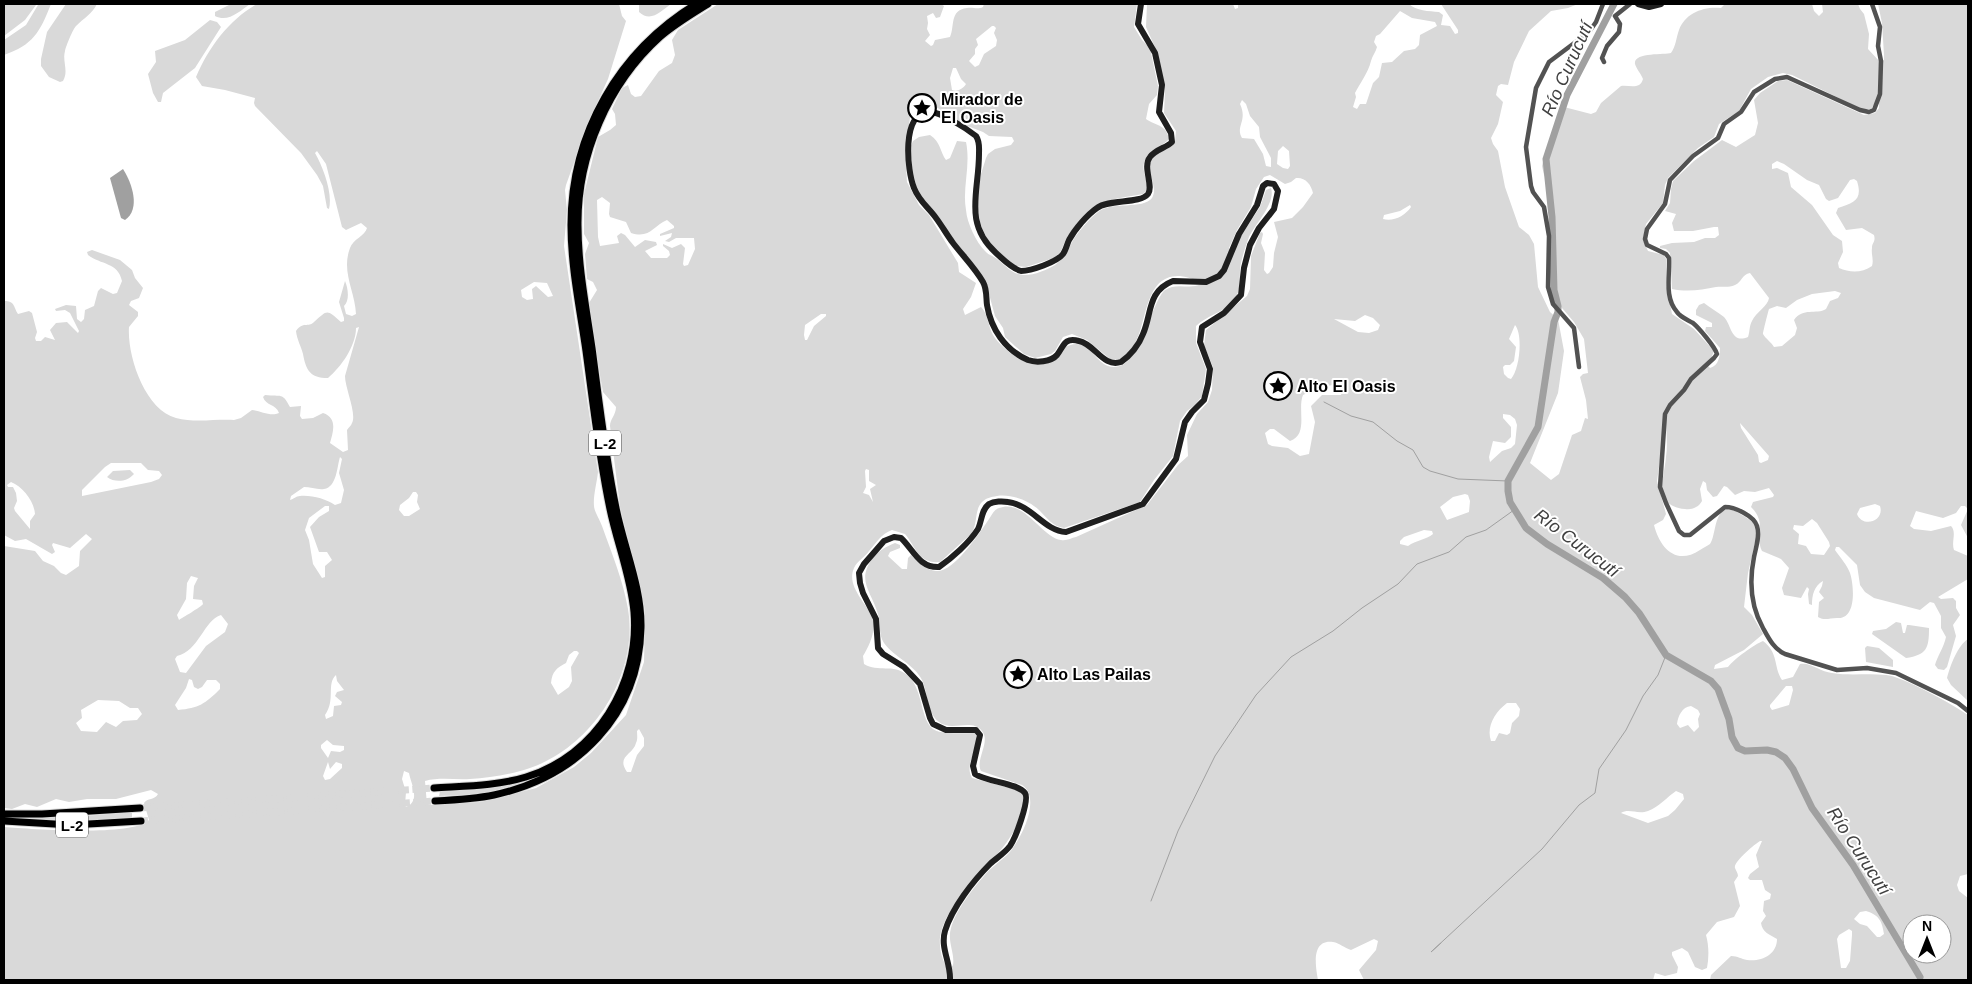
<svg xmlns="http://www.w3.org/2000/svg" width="1972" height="984" font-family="Helvetica,sans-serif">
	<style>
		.green { fill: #d9d9d9; fill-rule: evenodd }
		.water { fill: #a0a0a0 }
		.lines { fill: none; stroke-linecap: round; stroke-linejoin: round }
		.stream { stroke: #a0a0a0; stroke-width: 1 }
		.river { stroke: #a0a0a0; stroke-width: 7 }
		.trunk-tunnel { stroke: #d9d9d9; stroke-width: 7; stroke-dasharray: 7 3.5; stroke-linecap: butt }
		.trunk-casing { stroke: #dbdbdb; stroke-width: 9 }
		.minor { stroke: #525252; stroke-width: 4.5 }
		.secondary { stroke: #1f1f1f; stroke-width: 6 }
		.trunk { stroke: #000; stroke-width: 7 }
		.labels { text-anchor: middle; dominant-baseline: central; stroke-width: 4; stroke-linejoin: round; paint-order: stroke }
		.shield { fill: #fff; stroke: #4c4c4c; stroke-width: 1 }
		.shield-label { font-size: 15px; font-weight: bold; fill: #000 }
		.poi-label { font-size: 16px; font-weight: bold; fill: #000; stroke: #fff; text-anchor: start }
		.water-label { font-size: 18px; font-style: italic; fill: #414141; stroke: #fff }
	</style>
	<rect width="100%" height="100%" fill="#fff"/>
	<path class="green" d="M4,4H51C40,32 33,45 4,55V40L26,25L38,5H36L25,20L4,36Z
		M66,4H97C92,14 84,18 76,26C73,29 66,46 65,51C62,61 69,71 63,81L60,82L49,77L41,66V59L47,32Z
		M231,4H250C240,11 228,23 215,16V12Z
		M257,4H619L622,16L626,21L608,79L589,121L566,185L565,190L567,210L564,246L598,472C597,482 593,496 594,506C594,511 600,520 602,526C612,554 623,580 628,609C639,675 592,747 530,768C512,774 490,778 470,779C455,780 440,777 425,781L427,805L481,802L536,788L574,767L591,753L626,715L644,662L645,610L620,507L610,426C610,419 616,415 616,407L603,392L598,364L589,303L597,290L593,282L587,279L585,254L589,243L584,234V194L598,137L610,130L616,125L615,114L612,109L622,88L628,85L631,94L635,97L641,96L659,71L672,63L675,55L672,40L678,30L718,4H941L944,6L940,17L936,18L933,13L927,16L928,23L927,29L930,35L925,41L931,46L933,45L935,40L950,37C955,27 949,10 967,8C974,7 977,10 983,7L984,4H1137L1134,27L1142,40L1150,48L1158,86L1157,95L1149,104L1146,119C1156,126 1166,124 1169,139C1160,149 1150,146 1144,163C1141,174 1153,186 1143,194C1104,201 1095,199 1070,233C1064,240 1063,250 1057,257L1026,267L1016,266L990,245L982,228L978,215V194L981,174L986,158L988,154L995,149L1011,145L1014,141L1012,137L989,136L983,132L965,125L933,105L920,106L911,112L905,149L907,182L919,205L929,215L958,263L959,272L976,283L971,297L963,309L965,315L981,307C988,314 988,326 993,335C1001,348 1025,367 1040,363C1054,360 1061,345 1076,344C1093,344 1097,367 1114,367C1142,367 1150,303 1165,290C1176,282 1190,290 1201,284C1195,279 1188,277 1180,276C1146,274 1147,319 1137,339C1133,348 1127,354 1119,360L1110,359L1087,340L1072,334L1063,337L1055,351L1051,354L1035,358L1024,354L1005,337L1003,328L995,316L986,283L918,194L913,177L910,148L913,141L919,137L930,135C941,142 940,152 946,160L950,158L957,141L966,142C971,166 962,188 966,210C967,223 976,242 985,251C987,254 991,255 994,257C1004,263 1010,274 1023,275C1032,276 1047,270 1055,265C1065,258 1069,247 1075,237C1081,229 1090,218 1098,212C1111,201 1143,210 1152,198C1159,186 1145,173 1151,161C1155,152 1169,149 1175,142L1176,131L1164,113L1165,90L1158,54L1146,27L1147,4H1233L1235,9L1238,8V4H1409C1416,11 1429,11 1439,12L1443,15L1441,25L1450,26L1455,34L1458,33V30L1441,4H1578L1568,8L1551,11L1529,31L1514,62L1508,85L1501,84L1498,86L1496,95L1503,102L1498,124L1491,138L1493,144L1498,151L1505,187L1519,227L1529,235L1534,244L1538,287L1550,312L1558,319L1564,351L1558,393L1530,463L1551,480L1559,474L1572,435L1581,431L1585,418L1588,419L1586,400L1580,377L1583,374L1588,373L1584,339L1574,322L1556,301L1550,291L1556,234L1550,215L1552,203V188L1544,175L1542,166L1546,149L1564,107L1591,114L1596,112L1601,103L1621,86C1630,85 1640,90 1643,79C1641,74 1636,68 1635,64C1633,52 1665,55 1671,53C1676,46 1676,38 1679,30C1685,13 1704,6 1721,8L1725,4H1812L1814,11L1819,16L1823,12L1822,4H1858L1860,9L1864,14L1869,34L1868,49L1880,62L1884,60V55L1882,23L1878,4H1968V538L1961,525L1968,509L1965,506H1961L1956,513L1943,518L1916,511L1910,526L1914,529L1931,531L1951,526C1957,532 1951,542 1954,550L1968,556V579L1938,597L1941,599L1953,598L1956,601V608L1960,615L1953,625L1956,636L1947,667L1944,670L1938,669L1935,665C1937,657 1944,647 1946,637L1941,628V616L1934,603L1930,602L1920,610L1874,598L1865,592L1860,585L1857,565L1839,547H1836L1835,550C1840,557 1847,565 1850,573C1854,585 1857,620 1837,618C1829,618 1825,621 1818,617L1819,602L1824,598L1819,592L1822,586L1823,581C1814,586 1812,595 1812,605L1809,604L1808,594L1809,589L1807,587L1801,598L1784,595L1782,588L1789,568L1781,559L1762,551C1754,535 1768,524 1751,507L1753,502L1773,497L1774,495L1769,488L1755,492L1744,491L1735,495L1727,487L1724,486L1717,496L1713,497L1707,490L1706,483L1703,481L1700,489L1702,501C1699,507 1692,510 1685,509C1652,505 1664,480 1666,457C1668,444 1666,430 1666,417L1657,481L1666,514L1663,520L1654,525C1660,548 1676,566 1700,550C1703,548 1707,546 1710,544C1717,535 1713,500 1737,512C1743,516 1751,519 1755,526V542L1748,573L1744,607L1752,615L1763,634L1744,650L1715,665L1714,669L1728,667C1734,659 1755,644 1763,641C1779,653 1773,666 1782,680L1793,677L1800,664C1810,662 1821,672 1832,673C1850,676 1868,673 1886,675C1902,676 1954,705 1968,715V874L1960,876L1957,885L1959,891L1968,898V980H1710L1711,975L1731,956C1738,956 1741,959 1747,960C1761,962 1777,955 1777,939C1770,935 1762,932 1761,923L1766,916L1763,911L1764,901L1770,899L1771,894L1765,890L1762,880H1750L1748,878L1750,874L1759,867L1756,855L1762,841H1760C1755,844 1733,862 1735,868C1736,871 1738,873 1738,876L1734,882L1740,906L1734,917L1717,922L1706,935C1709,946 1709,957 1707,968L1702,970L1695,967L1688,952L1682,948L1672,952V955L1678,967L1677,973L1665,976L1655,973L1653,980H1364L1359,970L1376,950L1378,941L1374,939L1351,950C1344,948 1340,943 1333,942C1310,939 1316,968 1318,980H4V827C31,829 132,837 149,820L144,803C147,798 155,800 158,794L151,790L116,799H87L69,802L56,799L37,807L25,804L12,809L4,808V546L35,551L43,561L54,566L61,573L66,575L79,566L80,551L92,539L86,534L70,548L53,543L52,545L55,552L52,554L26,539L15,541L4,535V301C15,301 13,306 18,314L29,311L32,313L37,332L35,338L36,341H41L45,337L55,340L50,330L56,323L67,322L78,333L79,331L70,313L65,310L56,311L55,309L66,305L76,306L77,319L81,322L84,319L85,310L94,306L98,291L101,288L113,294L117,293L122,281C118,262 101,265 88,255L87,252L92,250L120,260L132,270L135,278L143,288L139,298L131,301L129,305L138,312V316L129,327C127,356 145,410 176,418C194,423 215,419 234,420L241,418L252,410C260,411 271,417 279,413C276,404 266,406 263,397L265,395C282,397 282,392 290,407L301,406L300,416L302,419L313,418L323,413C338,418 333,432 330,443L343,452L348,450L347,430C349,427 351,426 352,423C357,414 345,388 345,376L359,327L356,328C356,346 341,367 328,378C310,378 306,370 303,354C301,346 297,340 296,331C303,321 308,328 314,322C328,310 326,309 341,322L344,321V318L339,302L345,281C348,288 350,300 344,306L346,314L352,316L356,314C355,291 341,272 350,248C353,239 365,236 367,228L361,223L346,230L342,227L326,164L317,151L315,153C323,167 333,193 329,209L327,208L323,186L317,175L301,153L255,106L254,103L255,98L225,90L202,86L196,77C209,47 229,20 257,4ZM1400,11L1412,18L1435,22L1437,26L1420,35L1419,45L1415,49L1404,51L1392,62L1382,63L1379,77L1373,83L1366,104H1360L1357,109L1353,107L1356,97L1355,93C1360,83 1368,73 1371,61C1372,56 1376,52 1377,47L1374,42L1376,36L1380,34ZM992,26H994L996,28L994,33L997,40L996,46L984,54L979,65L975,67L969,61L975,54V49L978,45L976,39ZM953,68H956L961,79L966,84C963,89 957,92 952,90L950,78ZM1783,73L1792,75L1861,109H1871L1875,103L1879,102V108L1875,113L1864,115L1787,80L1778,81L1760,93L1754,100L1758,123L1755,135L1736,147L1722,140L1694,161L1673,181L1671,189L1670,203L1665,211L1676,214L1672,223L1674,231H1693L1714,227H1718L1719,235L1715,238H1705L1694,242L1672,243L1660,246V248L1666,249L1670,253L1672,289C1687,292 1702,290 1716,287C1723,286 1728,288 1735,285C1742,282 1742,274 1750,273L1769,298C1768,306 1756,312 1752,321C1749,326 1750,332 1748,337C1731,344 1732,326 1724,317C1718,312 1710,308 1704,303L1699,305L1696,310V315L1712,323V327H1706L1705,331L1720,348C1720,355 1719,366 1710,368L1708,366L1714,351L1694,329L1672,314L1666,283V259L1664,255L1648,251L1643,240L1646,224L1663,203L1665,185L1668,178L1698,148L1714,137L1719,124L1739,111L1751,89L1768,77ZM1242,100L1246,104L1250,116L1259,127L1260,137L1271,158V167L1266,166L1263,154L1254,139L1242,138C1235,126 1248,121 1240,104ZM1283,146L1289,151L1290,166L1288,169L1283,168L1277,164L1278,151ZM1777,161L1784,164L1807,180L1819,185L1826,199L1829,201L1838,198L1850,180L1854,179L1857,181C1863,200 1854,203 1838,208L1836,213L1846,230L1862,228L1874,235C1876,242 1872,242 1872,248C1871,255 1874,259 1872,266C1862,273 1850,273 1839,268L1838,263L1843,252L1842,241L1833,235L1812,205L1791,187L1788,173L1777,168L1772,169V164ZM1270,175L1285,184L1291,182L1296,178C1305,177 1311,184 1313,193L1303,207L1292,218L1274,222L1278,237L1274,253L1273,267L1269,273L1267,274L1264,270L1265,253L1261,243L1263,234L1262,232L1260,233L1251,256L1250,289L1247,296L1206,330L1204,345L1213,367L1212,390L1208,402L1197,414L1187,435L1188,456L1178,465L1147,505L1076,537C1071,538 1067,541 1061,540C1042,538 1024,498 999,508C993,510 991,517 987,522C978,535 953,573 936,571C926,570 917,561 911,555L908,558L907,569H902L888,556L890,552L900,548V545L895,543C887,546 878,551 873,558C856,580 871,591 878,614C881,623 878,634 884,643C894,657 914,664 922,680C928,693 927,713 939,722C951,732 972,718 982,731C991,742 975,759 981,771L1022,785C1042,798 1021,839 1009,853C1001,861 991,867 984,876C973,888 955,912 951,928C947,941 955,953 953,965L951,968L946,966C912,905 1031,856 1023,793L1017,790L972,778C963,762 982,749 975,733C964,733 952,734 940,732C918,728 926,690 907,675C893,663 878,673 864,664L863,656C869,646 877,630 872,617C866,602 846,586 854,568C857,561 865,557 869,551C876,543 881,534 892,530L905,534C916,547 918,564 940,562L971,534C978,525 974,510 982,502C986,498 991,497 997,496C1011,494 1029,500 1040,511C1048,519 1052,526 1064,528L1140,502L1154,480L1173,456L1180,421L1187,411L1195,405L1202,396L1206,369L1196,343V326C1207,315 1224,313 1234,300C1243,288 1238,276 1241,263C1243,254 1246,245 1249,237C1255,224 1276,203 1271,188L1266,190L1260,207L1231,251L1229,248L1237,230L1251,207L1256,189L1264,177ZM602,197L610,203L609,214L610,217L626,222L631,233C650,239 653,226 667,220L674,226V228L660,234V236L672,233L671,237L665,241L669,242L676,238H694L695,249L688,265L684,266L683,264L685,248L681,244L672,248L663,244V246L669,251L670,255L667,258H651L645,251L657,245L656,242L645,240L635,247L625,235L621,233L617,236L619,243L600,246L598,237L597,200ZM1410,205L1411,207C1405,216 1393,222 1383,219L1384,215L1400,211ZM534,282L547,283L553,296L548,297L536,286L532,289L533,299L527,300L522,297L521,290ZM1835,291L1841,293L1838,298L1830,301L1826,309C1816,315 1803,307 1794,320L1797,328L1795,335L1782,346L1774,347C1772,343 1765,338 1763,334C1763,332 1768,312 1769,309L1777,306L1786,308L1797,300L1812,294ZM821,314H826V316L814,326L807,340H805L804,335L805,325ZM1365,315L1373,318L1380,325L1378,330L1369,333L1358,332L1334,319L1355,321ZM1515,325C1523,334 1520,369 1511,379L1508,378L1504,374L1503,367L1505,365H1510L1514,361L1516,347L1509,339ZM1333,385L1343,389L1341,395H1322L1311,406L1315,422L1309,454L1300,456L1288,448L1272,446L1268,444L1265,433L1270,429H1274L1290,441C1309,435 1297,409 1303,395L1319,387ZM1503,414L1510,415L1515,419L1517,425L1515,444L1511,448L1502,451L1490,462L1489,457L1493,441L1505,443L1511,437V427L1503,418ZM1740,423L1769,456L1768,460L1761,463L1759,462L1758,455L1741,428ZM340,457L342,459L339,473L344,490L341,503L335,505C326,499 312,495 300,496C296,496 294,499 290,500L291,496L304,487C310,487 318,490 324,489C337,487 337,466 340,457ZM124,463H141L148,470L159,471L162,475L159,479L151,482L82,496V490L105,467L111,463ZM866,469L869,470V481L876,485L870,489L873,502L869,495L863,493L866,487L865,471ZM11,482C23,487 34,501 35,514L30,521V529L15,511L14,508L17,501L16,493L13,487H8L7,485ZM413,492H416L418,495L417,502L420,509L409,516H404L399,510L400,505L409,498ZM1465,494L1468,495L1470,501L1469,512L1447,520L1440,507L1453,497ZM1875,504L1880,506C1885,522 1862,528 1857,514L1860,508ZM325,506H329V511L319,517L310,527L319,552H327L332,560L325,566V577L322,578L313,564L309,540L305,530L309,518ZM1812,519L1817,523L1829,542L1830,546L1824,555L1811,554L1806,546L1798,544L1799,534L1793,529L1794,525L1803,526ZM1424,530L1432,531L1433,534C1426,540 1416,540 1408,546L1400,544V541L1404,537ZM191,576L198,578L194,586L193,599L202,600L203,604C201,607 182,618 179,620L177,615L186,599L187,583ZM221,615L228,624L225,632L206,646L186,673L180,672L175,659L177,656C199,651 204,620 221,615ZM574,651H577L579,653L571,667L572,681L569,687L558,695L551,683C552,671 557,668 566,663L569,655ZM336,675L337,681L344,690L337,692L335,696L342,702L341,705L334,706L333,716L326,719L325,715C336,700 326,684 336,675ZM189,679L192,680L194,687L198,689L202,687L207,680H216L220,684V689C205,704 199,708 178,710L175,705L186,688ZM1786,686H1792L1793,690L1789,705L1772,710L1770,707V705ZM98,700L119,701L130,708H138L142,714L137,720L123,721L116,727L106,722L97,732L81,731L76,723L82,718L81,710ZM1507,703H1516L1520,709L1519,716L1512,723L1510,733L1507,735L1499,733L1495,741H1491C1486,727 1495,712 1507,703ZM1691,706L1698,710L1700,714L1698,719L1699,727L1694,732L1688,725L1680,728L1677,724C1678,716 1682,707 1691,706ZM639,729L644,738V746L637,755L631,772H627C616,756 633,755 636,743C638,739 637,735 637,731ZM327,740L333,745L344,746V750L340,752L331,751L328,758L321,748V745ZM328,762L330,769L336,762L342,764V768L330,779L325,780L323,776ZM404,771L409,773C411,784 421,801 406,807L405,805L406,792L402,779ZM1676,791L1683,794L1684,799L1675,810L1668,816L1648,823L1621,813C1629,808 1638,815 1648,811C1659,807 1667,797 1676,791ZM1866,911C1879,915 1882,921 1884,934L1880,937H1877L1867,926L1860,924L1854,919L1860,912ZM1912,924H1942V954H1912ZM1849,929L1852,931V935L1850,961L1846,968H1841L1837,939L1839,935Z
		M639,4H671C661,11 651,23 639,12Z
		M210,20L217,22L221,27L195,68L163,93L161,102H158L153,93L148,74L156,62L155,51L185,40Z
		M130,470L134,474C127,482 115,483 107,477L113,471Z
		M1896,622L1901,623L1903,633H1905L1907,625H1909L1929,628C1929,648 1927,655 1906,658L1872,634L1873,631L1886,629Z
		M1968,639V701L1951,685L1947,678C1950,666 1958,645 1968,639Z
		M1867,646L1879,648L1893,660V667L1866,662L1865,648Z
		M532,779L533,780L483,794L439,796L440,791L505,785Z
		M132,812V818L84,821L7,818L73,817Z"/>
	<path class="water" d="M123,169C132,183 141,209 125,220L121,218L110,178Z"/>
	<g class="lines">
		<path class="stream" d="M1324,402L1351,416L1373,422L1397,441L1413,450L1423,467L1430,471L1458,479L1508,481
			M1151,901L1178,831L1215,756L1256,695L1291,657L1333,631L1362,608L1398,584L1417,564L1449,552L1466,537L1486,530L1514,510
			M1441,943L1431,952L1542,849L1579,805L1595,793L1599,769L1626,730L1643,696L1658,675L1666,655"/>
		<path class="river" d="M1614,4L1567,95L1546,159L1552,217L1554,290L1558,306V312L1554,322L1538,427L1508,481V491L1510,502L1526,528L1547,544L1603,578L1625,597L1639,613L1666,655L1711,681L1718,689L1729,719L1732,737L1738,748L1745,751L1767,750L1776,752L1785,758L1793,769L1812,808L1853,865L1920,977"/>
		<path class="trunk-tunnel" d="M140,808L434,788
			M141,821L435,801"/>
		<defs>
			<path id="trunk" d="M434,788C464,786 497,786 526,777C596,756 640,684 634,612C631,577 617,543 610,509C599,457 593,403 586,351C580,309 571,267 571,225C571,133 619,51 696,4
				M435,801C455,800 475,799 494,795C577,777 639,716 641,628C642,588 624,548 616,508C605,455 599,401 592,348C586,307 578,266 578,226C577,156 608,84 660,37C675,24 692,14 708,4
				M4,814H42L140,808
				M4,821L71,825L141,821"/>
		</defs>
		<use href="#trunk" class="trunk-casing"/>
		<path class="minor" d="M1872,4L1880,27L1878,46L1881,61L1880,94L1874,110L1869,112L1860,110L1787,77L1775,79L1754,92L1741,112L1724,124L1718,138L1693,156L1670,180L1665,204L1647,229L1645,239L1647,245L1666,254L1669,258C1670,276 1664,297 1677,312C1680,317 1688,320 1693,323C1699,328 1715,347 1717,354L1714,358L1691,379L1684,390L1670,405L1665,414L1660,487L1666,503L1679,531L1684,535H1690L1725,507C1735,507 1754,516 1757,526C1760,536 1756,547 1754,557C1749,582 1750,605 1763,628C1769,639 1774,649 1785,654L1837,670L1867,668L1896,673L1958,703L1968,711
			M1604,62L1602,58L1607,46L1619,32L1620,24L1615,16L1630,4
			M1579,367L1574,328L1553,304L1548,287L1549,236L1544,207L1533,192L1531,186L1526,147L1536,88L1549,62L1589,32L1596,22L1603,4"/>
		<path class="secondary" d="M1638,4L1649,7L1661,4
			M950,980C951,963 940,948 945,931C952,908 973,881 990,864C996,858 1004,854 1010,846C1015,839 1030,800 1025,793C1018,783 987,782 975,774L973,766L980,735L976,730H946L933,724L930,718L920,684L904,667L883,654L878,648L876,619L863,593L860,583L859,573L864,564L884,541L894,537L901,538C913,549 919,568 939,567C952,558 969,543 978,529C982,521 981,510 989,504C994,501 1003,501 1008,502C1032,505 1044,531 1066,532L1143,504L1176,459L1185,422L1192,412L1204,400L1208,384L1210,369L1200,342L1202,327L1224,313L1241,295L1244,268L1250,245L1259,228L1274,209L1278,191L1274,184L1267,183L1263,186L1257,205L1239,234L1224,270L1219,276L1206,282L1173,281C1147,291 1152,314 1143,334C1139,345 1130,356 1121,362C1103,368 1095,344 1079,341C1064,337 1064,346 1057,355C1051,362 1036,363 1028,360C1005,350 991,329 987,305C986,297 987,289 983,282C975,268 963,256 953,243C947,235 942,226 936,218C928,207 919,201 914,188C907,171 901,112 929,112C940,111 967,129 976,136C980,142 979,148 979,154C979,192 963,223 996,253C1004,260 1011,268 1021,271C1031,271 1057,262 1063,254C1066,250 1067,244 1069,240C1075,229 1087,215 1097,208C1109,199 1140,204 1148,194C1154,186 1142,167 1150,157C1156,149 1166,148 1172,142L1171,133L1159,112L1162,85L1155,53L1138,24L1141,4"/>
		<use href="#trunk" class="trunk"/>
	</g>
	<defs>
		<symbol id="sight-ring" viewBox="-11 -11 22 22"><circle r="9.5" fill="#fff" stroke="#000" stroke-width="1.5"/><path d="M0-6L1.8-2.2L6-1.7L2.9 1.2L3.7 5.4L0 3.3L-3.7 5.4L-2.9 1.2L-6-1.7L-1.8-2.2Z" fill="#000"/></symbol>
	</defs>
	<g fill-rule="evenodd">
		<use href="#sight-ring" x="906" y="92" width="32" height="32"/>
		<use href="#sight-ring" x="1262" y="370" width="32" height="32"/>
		<use href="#sight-ring" x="1002" y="658" width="32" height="32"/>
	</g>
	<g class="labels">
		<g class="shield">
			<rect x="589" y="430.5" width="32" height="25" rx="4"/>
			<rect x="56" y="812.5" width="32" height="25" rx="4"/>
		</g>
		<g class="shield-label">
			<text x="605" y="443">L-2</text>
			<text x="72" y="825">L-2</text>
		</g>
		<g class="poi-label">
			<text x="941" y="99">Mirador de<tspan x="941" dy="18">El Oasis</tspan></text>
			<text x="1297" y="386">Alto El Oasis</text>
			<text x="1037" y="674">Alto Las Pailas</text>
		</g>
		<g class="water-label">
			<text transform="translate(1567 69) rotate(-66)">Río Curucutí</text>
			<text transform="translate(1577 543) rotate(37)">Río Curucutí</text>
			<text transform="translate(1859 851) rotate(57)">Río Curucutí</text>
		</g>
	</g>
	<rect width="1972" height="984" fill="none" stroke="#000000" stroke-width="10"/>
	<g transform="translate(1927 939)"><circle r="24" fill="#ffffff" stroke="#999999"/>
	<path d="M0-4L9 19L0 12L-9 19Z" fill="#000000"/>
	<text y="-8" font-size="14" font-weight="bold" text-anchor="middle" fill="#000000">N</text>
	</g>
</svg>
